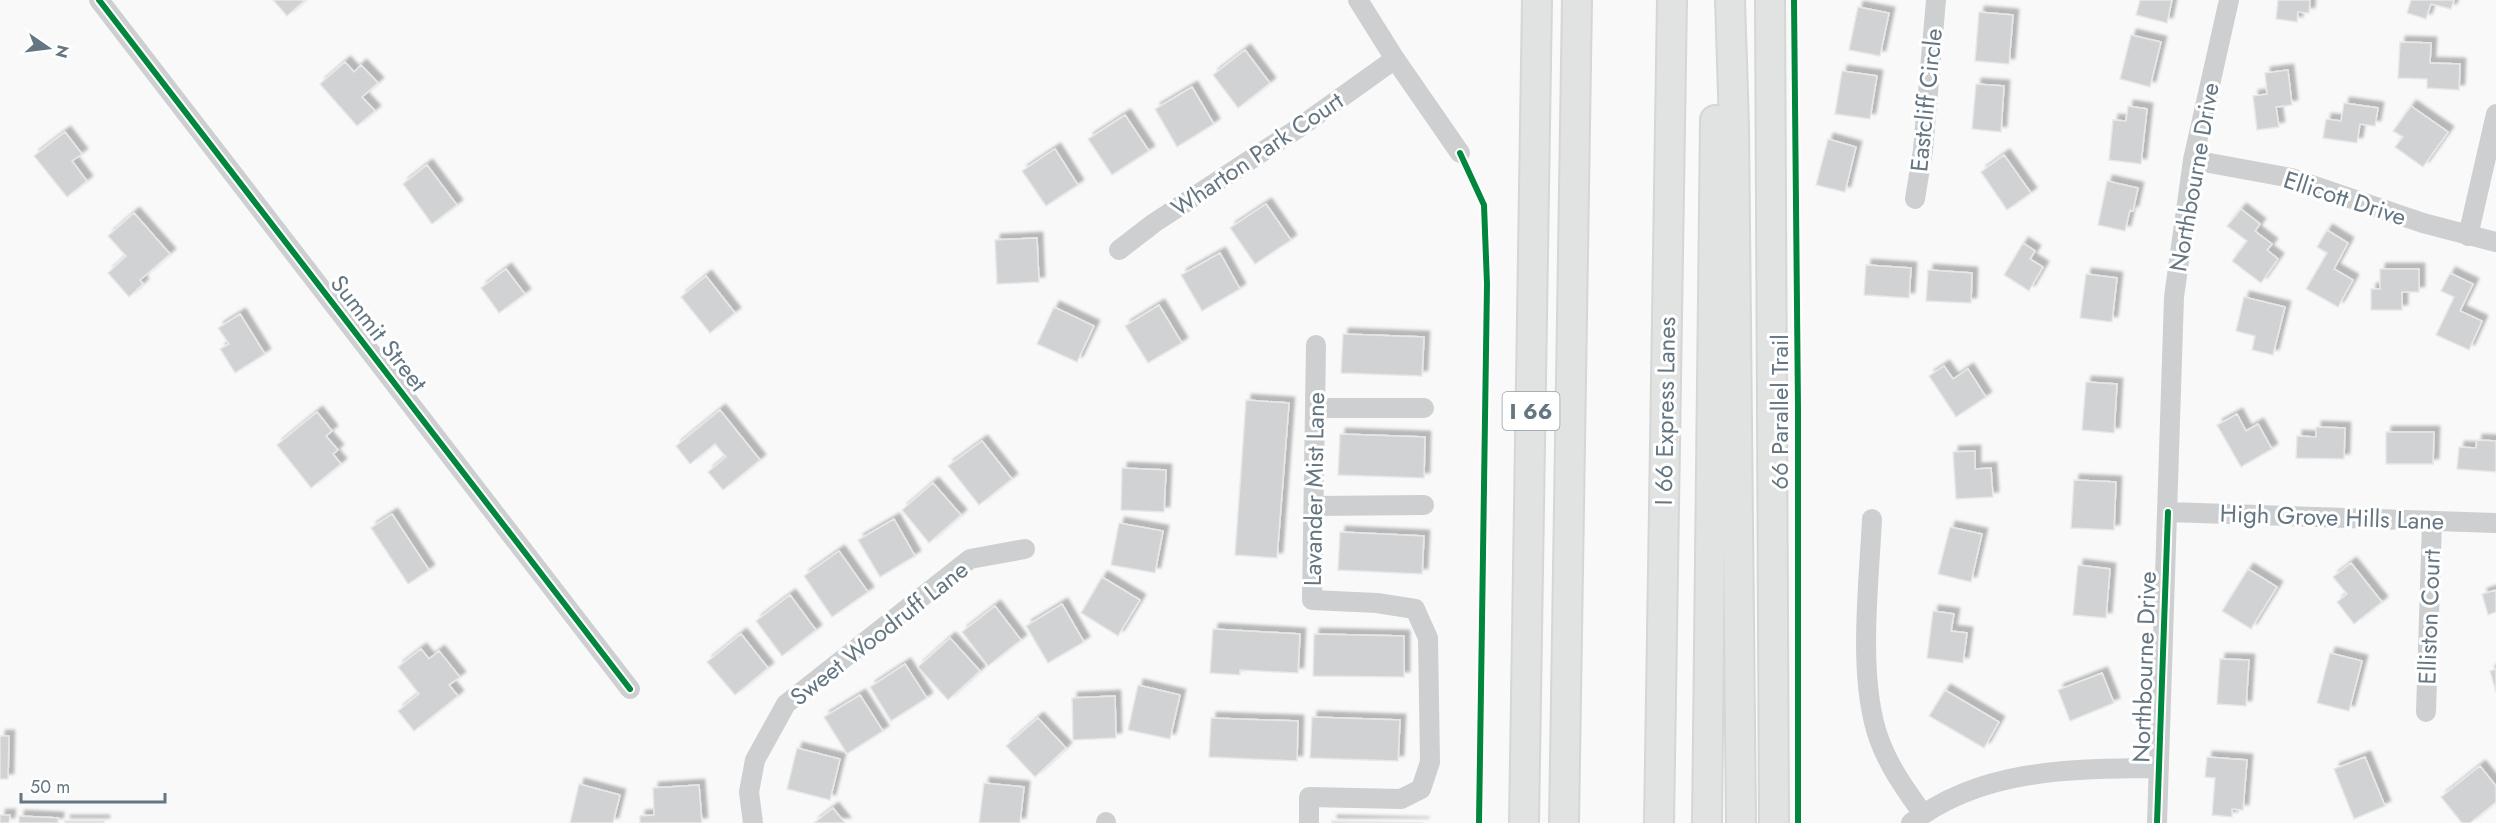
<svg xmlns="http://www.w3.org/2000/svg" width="2496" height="823" font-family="Jost,sans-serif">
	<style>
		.building { fill: #d0d2d3; stroke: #e8e8e8; stroke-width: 1.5; filter: url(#shadow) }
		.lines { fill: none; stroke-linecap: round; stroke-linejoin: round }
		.highway-casing { stroke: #d5d6d6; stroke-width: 32 }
		.minor { stroke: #cecfd0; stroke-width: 20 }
		.highway { stroke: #e1e2e2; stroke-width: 28 }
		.cycleway-casing { stroke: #fff; stroke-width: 10 }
		.cycleway { stroke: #00873e; stroke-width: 6 }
		.labels { text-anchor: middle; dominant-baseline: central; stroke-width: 6; stroke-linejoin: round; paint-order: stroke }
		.shield { fill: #fff; stroke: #939fa8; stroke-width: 1.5 }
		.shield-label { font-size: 22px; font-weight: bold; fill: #657683 }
		.street-label { font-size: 24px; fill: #657683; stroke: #fff }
	</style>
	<defs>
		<filter id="shadow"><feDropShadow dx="5.5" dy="-5.5" stdDeviation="1.5" flood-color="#0004"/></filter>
	</defs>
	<rect width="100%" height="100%" fill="#f9f9f9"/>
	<path class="building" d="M273,0H305L287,16Z
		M2140,0H2172L2167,23L2136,15Z
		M2278,0H2310L2309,13L2298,12L2297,22L2276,19Z
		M2411,0H2454L2451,9L2431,4L2426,19L2407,13Z
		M1858,7L1889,13L1880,56L1849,50Z
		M1979,12L2013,15L2009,64L1975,61Z
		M2131,35L2161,42L2150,87L2120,79Z
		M2400,42L2431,43L2430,63L2460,64L2459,90L2427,88V79L2398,78Z
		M1245,50L1270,83L1238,108L1213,75Z
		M345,62L354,72L361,65L378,83L362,97L375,111L357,126L320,84Z
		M2288,70L2292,105L2276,107L2279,127L2257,130L2253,96L2267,94L2265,73Z
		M1842,71L1877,76L1870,119L1835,114Z
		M1976,84L2004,86L2001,132L1972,129Z
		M1192,87L1214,124L1177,147L1155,109Z
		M2344,103L2378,108L2375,126L2360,124L2357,143L2323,138L2326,119L2341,121Z
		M2128,106L2147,109L2141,164L2109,160L2113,120L2126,121Z
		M2411,106L2448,132L2423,167L2395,147L2403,137L2393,131Z
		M1125,115L1149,151L1112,175L1088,139Z
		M65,132L82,154L72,161L87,181L67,197L34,156Z
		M1828,139L1856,147L1845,192L1816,185Z
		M1055,149L1078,185L1046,206L1022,171Z
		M2004,155L2031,193L2007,210L1981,172Z
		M427,165L457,205L432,224L403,184Z
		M2107,181L2138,188L2133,211L2130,210L2125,231L2098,225Z
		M1266,204L1291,240L1255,264L1230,228Z
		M2241,209L2260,224L2255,231L2272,244L2267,250L2278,259L2261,283L2232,261L2247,241L2227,226Z
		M134,213L170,254L140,280L143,284L129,297L108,273L126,256L108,236Z
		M2327,230L2348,243L2334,269L2353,280L2338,307L2306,289L2327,253L2317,247Z
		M1037,238L1039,282L997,284L995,240Z
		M2023,243L2035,251L2030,259L2043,267L2029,291L2004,275Z
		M1220,253L1240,289L1202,311L1181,275Z
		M1866,265L1911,268L1909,298L1864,295Z
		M506,269L525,294L499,313L481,288Z
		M2380,269H2419V292H2402V310H2371V289H2380Z
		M1928,270L1972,273L1971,303L1926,301Z
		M2450,273L2473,284L2460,311L2482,321L2469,350L2436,335L2454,297L2441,291Z
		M2086,274L2117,278L2112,322L2080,318Z
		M706,276L735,313L710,333L681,297Z
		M2244,297L2285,307L2273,355L2252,350L2255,336L2236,331Z
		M1159,305L1182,343L1148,363L1125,326Z
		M1054,307L1094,326L1077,362L1037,344Z
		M240,314L265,354L235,373L220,349L229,344L218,328Z
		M1343,334L1424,337L1422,376L1341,373Z
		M1944,366L1953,379L1968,369L1986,397L1956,417L1929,376Z
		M2086,382L2117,384L2114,433L2082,430Z
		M1246,400L1289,403L1277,558L1235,555Z
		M720,410L760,460L723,490L708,472L726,457L715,444L690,464L676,446Z
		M317,412L332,431L326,436L338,450L333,454L341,464L311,488L277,445Z
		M2237,414L2246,431L2258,424L2272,449L2241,467L2217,425Z
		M2316,427L2345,428L2344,459L2296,458L2297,436L2316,437Z
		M2386,432H2434L2433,464H2386Z
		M1340,434L1425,437L1424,478L1338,475Z
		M2477,440L2496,441V472L2457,469L2459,447L2476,448Z
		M982,441L1012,479L979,505L948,466Z
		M1975,451V469L1991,468L1993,497L1956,499L1953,452Z
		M1122,468L1166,470L1164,512L1121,510Z
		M2074,480L2116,482L2114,530L2071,528Z
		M933,483L961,515L929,543L902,510Z
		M392,514L429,570L408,584L371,528Z
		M894,519L915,556L880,577L858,540Z
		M1119,523L1163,531L1155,573L1111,565Z
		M1950,527L1982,534L1971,582L1938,574Z
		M1340,532L1424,536L1422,574L1338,570Z
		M839,551L868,592L832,617L804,576Z
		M2351,563L2382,602L2354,624L2337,602L2347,594L2333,577Z
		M2078,565L2110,569L2106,618L2073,615Z
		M2248,569L2277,587L2251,629L2222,611Z
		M1102,577L1140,600L1118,636L1081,613Z
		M2496,590V612L2488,615L2482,594Z
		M790,595L816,630L782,656L756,621Z
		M1062,604L1084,642L1048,663L1026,626Z
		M995,606L1021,640L988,666L962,632Z
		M1933,611L1954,614L1951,631L1967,633L1963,663L1927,658Z
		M1213,629L1300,634L1298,673L1240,670V675L1210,673Z
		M741,634L768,668L735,695L707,662Z
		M1314,634L1404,636V677L1313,676Z
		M950,638L980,671L948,700L918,667Z
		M421,649L429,659L439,651L460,677L449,685L458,696L414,731L398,711L419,694L398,667Z
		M2330,653L2362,661L2349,711L2317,703Z
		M2220,659L2249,660L2246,706L2217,704Z
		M905,664L927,698L891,721L870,687Z
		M2496,669V692L2490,671Z
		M2102,673L2114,703L2070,721L2058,690Z
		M1138,685L1180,695L1170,739L1128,730Z
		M1945,690L1999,722L1984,748L1929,716Z
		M860,695L883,731L847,754L824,717Z
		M1115,696L1116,738L1073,740L1072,698Z
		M1312,717L1400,720L1398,761L1310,758Z
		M1038,718L1066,748L1035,777L1006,746Z
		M1211,718L1298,721L1297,761L1209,757Z
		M0,736H9L8,779H0Z
		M797,748L840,759L830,800L787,789Z
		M2207,757L2247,760L2243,810L2232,809V817L2212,815L2215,778L2205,777Z
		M2365,757L2385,806L2354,819L2334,769Z
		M2480,766L2496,786V802L2470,823H2462L2441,797Z
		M984,783L1024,787L1020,823H979Z
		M579,784L620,795L613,823H570Z
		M699,785L702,823H640V816L654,815L653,788Z
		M833,808L845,823H814Z
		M0,815H10L9,823H0Z
		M19,816L58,818V823H19Z
		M65,821H104V823H65Z
		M1332,821L1424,823H1332Z"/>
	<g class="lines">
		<defs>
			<path id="highway" d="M1730,0L1734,126L1741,823
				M1770,0L1774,823
				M1524,823L1537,0
				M1564,823L1577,0
				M1659,823L1672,0
				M1707,823L1715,120"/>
		</defs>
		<use href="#highway" class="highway-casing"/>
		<path class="minor" d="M99,0L630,689
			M1358,0L1395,59L1460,153
			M2193,160L2291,178L2423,223L2496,242
			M1915,199L1923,150L1936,0
			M2468,236L2496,114
			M1119,250L1154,223L1297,129L1395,59
			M1315,408H1424
			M1314,506L1424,505
			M2168,512L2496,523
			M1872,519C1869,584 1857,678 1879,739C1889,767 1906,790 1923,814
			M2426,712L2432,522
			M753,823L749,792L755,760L786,704L970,559L1025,549
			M1106,823V822
			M1309,823V797L1401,799L1421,789L1430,762L1428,638L1415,609L1377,603L1312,600L1316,345
			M1911,823C1983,768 2072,769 2159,768
			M2157,823L2174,297L2193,160L2229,0"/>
		<use href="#highway" class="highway"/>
		<defs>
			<path id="cycleway" d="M99,0L630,689
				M1794,0L1798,408V823
				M1460,153L1484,205L1487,284L1479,823
				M2157,823L2168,512"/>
		</defs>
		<use href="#cycleway" class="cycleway-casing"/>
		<use href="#cycleway" class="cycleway"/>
	</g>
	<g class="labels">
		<rect class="shield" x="1502.5" y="392" width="57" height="38" rx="4.5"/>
		<g class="shield-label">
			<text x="1531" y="411">I 66</text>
		</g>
		<g class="street-label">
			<text transform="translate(1926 100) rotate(-84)">Eastcliff Circle</text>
			<text transform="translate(1257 154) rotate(-34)">Wharton Park Court</text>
			<text transform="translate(2194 177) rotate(-80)">Northbourne Drive</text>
			<text transform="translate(2345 198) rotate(18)">Ellicott Drive</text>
			<text transform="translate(379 333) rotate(52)">Summit Street</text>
			<text transform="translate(1665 411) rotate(-89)">I 66 Express Lanes</text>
			<text transform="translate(1779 412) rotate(-90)">66 Parallel Trail</text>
			<text transform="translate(1314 489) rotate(-89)">Lavander Mist Lane</text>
			<text transform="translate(2332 517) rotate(2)">High Grove Hills Lane</text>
			<text transform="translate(2429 617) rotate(-88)">Elliston Court</text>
			<text transform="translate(879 633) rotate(-38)">Sweet Woodruff Lane</text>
			<text transform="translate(2144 667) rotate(-88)">Northbourne Drive</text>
		</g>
	</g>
	<g transform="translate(48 48) rotate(104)" stroke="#ffffff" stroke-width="4.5" paint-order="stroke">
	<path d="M0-4.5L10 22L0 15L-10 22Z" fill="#657683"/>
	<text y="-9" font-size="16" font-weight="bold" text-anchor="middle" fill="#657683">N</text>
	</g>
	<path d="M21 793v9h144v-9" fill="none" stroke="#657683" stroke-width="3"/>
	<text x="30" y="793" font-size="18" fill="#657683" stroke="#ffffff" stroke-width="4.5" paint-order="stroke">50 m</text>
</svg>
